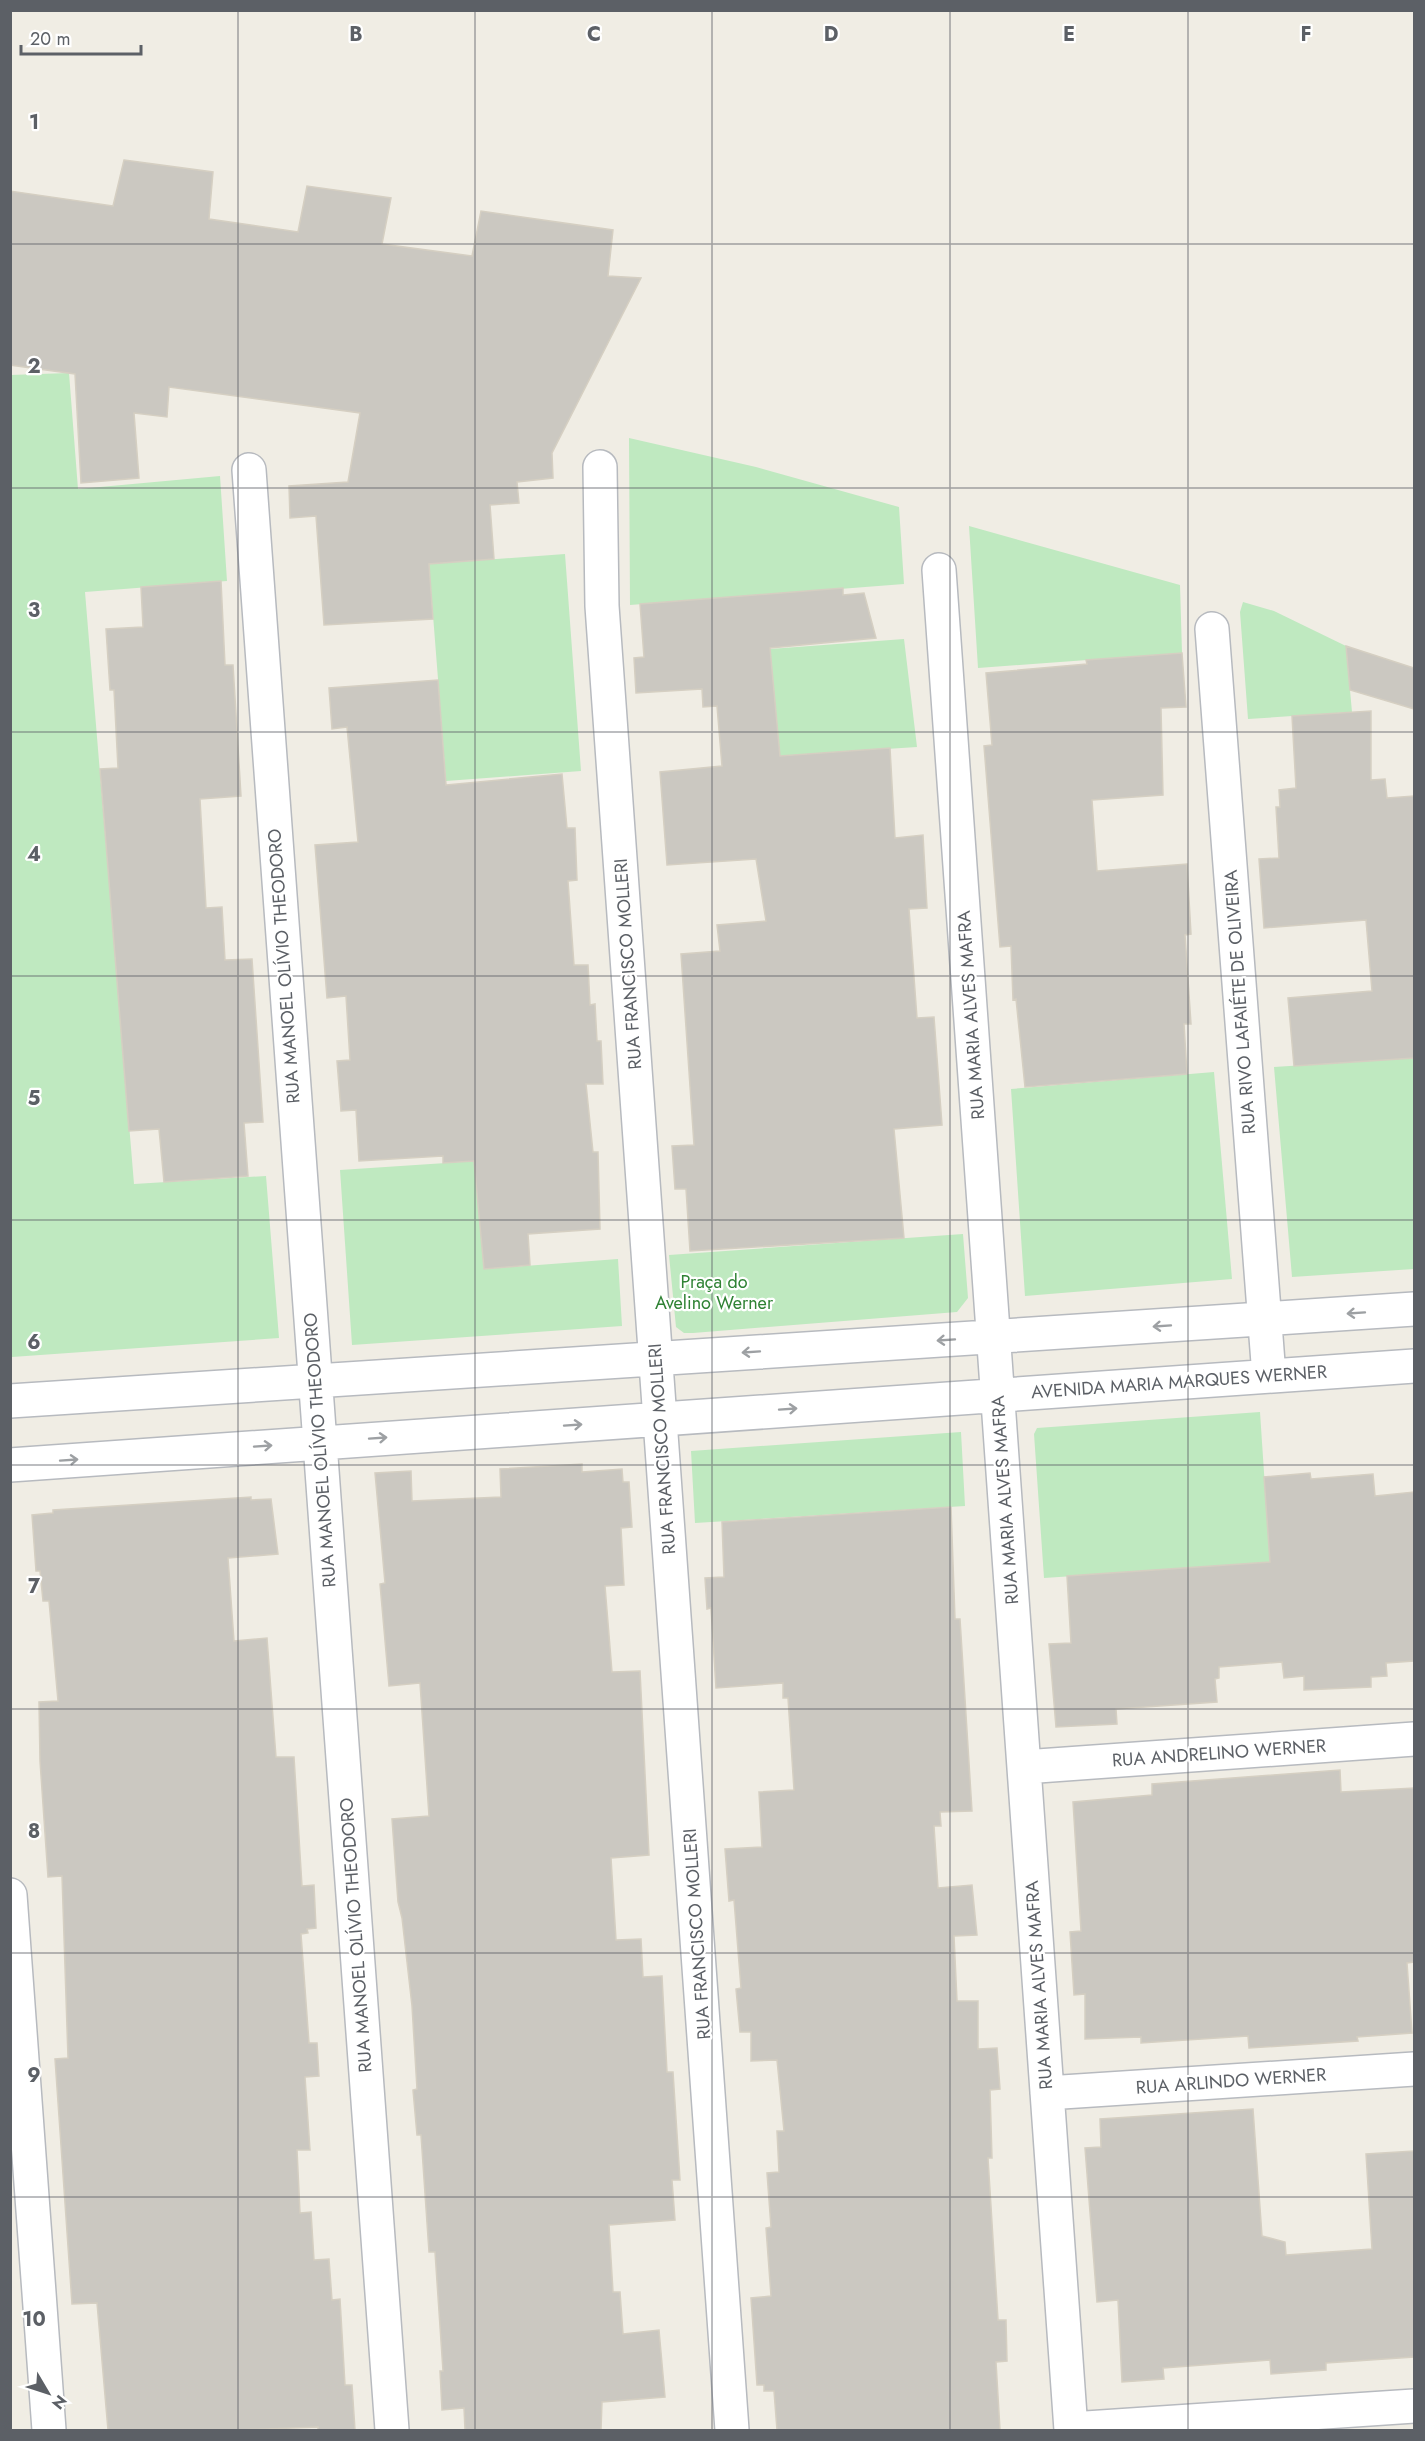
<svg xmlns="http://www.w3.org/2000/svg" width="1425" height="2441" font-family="Jost,sans-serif">
	<style>
		.green { fill: #bfe9c0 }
		.building { fill: #cbc8c1; stroke: #d5cfc2; stroke-width: 1.5 }
		.lines { fill: none; stroke-linecap: round; stroke-linejoin: round }
		.street-casing { stroke: #b7babf; stroke-width: 36 }
		.street { stroke: #fff; stroke-width: 33 }
		.oneway { stroke: #9da0a3 }
		.grid { fill: none; stroke: #5c6066; stroke-width: 1.5; stroke-opacity: 0.55 }
		.labels { text-anchor: middle; dominant-baseline: central; stroke-width: 4.5; stroke-linejoin: round; paint-order: stroke }
		.street-label { font-size: 18px; fill: #5c6066; stroke: #fff }
		.park-label { font-size: 18px; fill: #2f8234; stroke: #fff }
		.grid-label { font-size: 20px; text-anchor: middle; font-weight: bold; fill: #5c6066; stroke: #fff; stroke-width: 4.5; stroke-linejoin: round; paint-order: stroke }
	</style>
	<rect width="100%" height="100%" fill="#f0ede4"/>
	<path class="green" d="M69,373L78,489L220,476L227,581L85,592L134,1184L266,1176L279,1338L12,1357L10,375Z
		M629,438L756,467L899,507L904,584L630,605Z
		M969,526L1180,585L1182,653L978,668Z
		M565,554L581,771L446,781L429,564Z
		M1243,602L1274,611L1346,646L1352,712L1248,719L1240,612Z
		M904,639L917,747L779,756L770,649Z
		M1414,1058V1269L1292,1277L1274,1067Z
		M1214,1072L1232,1279L1025,1296L1011,1089Z
		M476,1161L484,1269L618,1259L622,1326L352,1345L340,1170Z
		M963,1234L968,1298L957,1312L693,1333H684L676,1327L669,1255Z
		M1260,1412L1270,1563L1044,1578L1034,1434L1037,1428Z
		M961,1432L965,1506L695,1523L691,1451Z"/>
	<path class="building" d="M124,160L213,172L209,219L298,232L307,186L391,198L382,244L472,256L481,211L613,230L608,276L641,278L552,453L553,478L517,482L519,503L490,505L494,559L429,564L433,619L324,625L316,516L290,518L289,486L348,482L360,413L169,387L167,417L134,413L139,478L81,483L75,374L10,365V191L113,206Z
		M221,581L225,665H233L241,796L200,799L206,908L222,907L225,960L252,959L263,1122L244,1123L248,1176L164,1182L159,1129L129,1131L100,769L118,768L114,690H110L106,629L143,627L141,587Z
		M843,588V595L864,593L876,638L770,648L780,756L890,748L895,838L923,835L927,908L909,909L917,1018L934,1017L942,1125L894,1129L904,1238L690,1251L686,1189H675L672,1146L694,1145L681,954L720,951L717,925L766,921L756,859L667,865L660,772L722,766L717,706L703,707L702,689L636,693L634,658L644,657L640,604Z
		M1346,646L1414,668V709L1350,690Z
		M1182,653L1186,707L1161,708L1163,795L1092,800L1097,871L1187,864L1191,934L1185,935L1191,1024H1184L1187,1074L1025,1087L1016,999L1013,1000L1011,946L1000,947L984,746L992,745L986,673L1087,664L1086,660Z
		M438,680L446,785L562,774L567,828H575L577,880L568,881L574,965H588L590,1005L595,1004L597,1041H601L603,1084H586L593,1152H598L600,1229L528,1234L530,1265L484,1269L474,1161L443,1163V1156L359,1161L356,1110L341,1111L337,1061L350,1060L346,996L327,998L315,845L358,842L347,727L332,729L329,688Z
		M1371,711V780L1385,779L1387,798L1414,796V1058L1294,1066L1288,998L1372,991L1366,920L1264,928L1259,859L1279,858L1276,807H1280L1279,790L1296,788L1292,716Z
		M582,1464V1472L622,1469L623,1482H629L632,1527L621,1528L624,1585L605,1586L612,1672L640,1671L649,1855L611,1858L616,1940L641,1939L643,1977L662,1976L667,2072H673L680,2180H672L675,2220L609,2225L613,2292H620L623,2334L659,2330L665,2397L602,2402L601,2430H465L464,2408L442,2410L440,2371H443L435,2252H429L421,2135H417L413,2090L417,2089L412,2006L402,1918L398,1902L392,1819L429,1816L420,1683L389,1686L380,1584L385,1583L375,1473L411,1471L412,1501L501,1497L500,1469Z
		M1310,1473L1311,1479L1373,1474L1375,1496L1414,1492V1661L1386,1663L1387,1676L1371,1677V1687L1304,1690V1676L1284,1678L1282,1662L1219,1667V1678L1215,1679L1217,1702L1116,1709L1117,1724L1056,1727L1049,1644L1071,1643L1067,1576L1270,1562L1264,1477Z
		M251,1497V1500L271,1499L278,1554L228,1558L234,1641L267,1638L276,1757H294L302,1886L314,1885L316,1928L307,1929L308,1933L301,1934L309,2043H317L319,2076L305,2077L310,2150H297L300,2213L311,2212L314,2260L329,2259L332,2300L340,2299L345,2385H352L355,2430H318V2427L238,2430H108L97,2303L72,2304L55,2059L68,2058L62,1876L48,1877L40,1761L39,1702L58,1701L49,1601H43L40,1571H36L32,1515L53,1513V1510Z
		M951,1507L955,1619H960L972,1811L940,1812L941,1826H934L938,1888L972,1885L977,1935L954,1936L957,2001H978V2049L997,2048L1000,2089L990,2090L992,2158H988L998,2320H1006L1007,2361L996,2362L1000,2430H777L774,2391H764V2385H757L751,2298L771,2296L766,2228L771,2227L767,2173L779,2172L777,2131H784L777,2060L751,2061V2032H740L736,1989L741,1988L734,1900L729,1901L725,1849L762,1847L759,1792L794,1790L788,1698H783V1683L716,1688L711,1608L707,1609L705,1578L724,1577L722,1522Z
		M1340,1770L1341,1792L1414,1788V1962L1407,1963L1412,2033L1357,2037L1358,2041L1249,2048L1248,2036L1141,2043V2037L1085,2039V1994L1074,1995L1070,1932L1081,1931L1073,1802L1152,1795V1784Z
		M1253,2109L1262,2236L1285,2242L1286,2255L1372,2249L1366,2154L1414,2151V2357L1326,2363V2370L1271,2374L1270,2360L1163,2368L1164,2379L1122,2382L1118,2300L1097,2302L1085,2148L1101,2147L1100,2119Z"/>
	<g class="lines">
		<defs>
			<path id="street" d="M600,467L602,606L732,2430
				M249,470L392,2430
				M939,570L1071,2430
				M1212,629L1269,1376
				M10,1401L1414,1309
				M10,1465L1414,1366
				M1024,1767L1414,1739
				M10,1895L49,2430
				M1047,2093L1414,2069
				M1071,2429L1414,2406"/>
		</defs>
		<use href="#street" class="street-casing"/>
		<use href="#street" class="street"/>
	</g>
	<defs><path id="oneway-shaft" d="M-6 0H5M1.5-3L5.5 0L1.5 3" fill="none" stroke-width="1.6" stroke-linecap="round" stroke-linejoin="round" transform="scale(1.5)"/></defs>
	<g class="oneway">
		<use href="#oneway-shaft" transform="translate(1356 1313) rotate(176)"/>
		<use href="#oneway-shaft" transform="translate(1162 1326) rotate(176)"/>
		<use href="#oneway-shaft" transform="translate(946 1340) rotate(176)"/>
		<use href="#oneway-shaft" transform="translate(751 1352) rotate(176)"/>
		<use href="#oneway-shaft" transform="translate(788 1409) rotate(-4)"/>
		<use href="#oneway-shaft" transform="translate(573 1425) rotate(-4)"/>
		<use href="#oneway-shaft" transform="translate(378 1438) rotate(-4)"/>
		<use href="#oneway-shaft" transform="translate(263 1446) rotate(-4)"/>
		<use href="#oneway-shaft" transform="translate(69 1460) rotate(-4)"/>
	</g>
	<path class="grid" d="M238,10V2430M475,10V2430M712,10V2430M950,10V2430M1188,10V2430M10,244H1414M10,488H1414M10,732H1414M10,976H1414M10,1220H1414M10,1465H1414M10,1709H1414M10,1953H1414M10,2197H1414"/>
	<g class="labels">
		<g class="street-label">
			<text transform="translate(628 964) rotate(-94)">RUA FRANCISCO MOLLERI</text>
			<text transform="translate(284 966) rotate(-94)">RUA MANOEL OLÍVIO THEODORO</text>
			<text transform="translate(1240 1002) rotate(-94)">RUA RIVO LAFAIÉTE DE OLIVEIRA</text>
			<text transform="translate(971 1015) rotate(-94)">RUA MARIA ALVES MAFRA</text>
			<text transform="translate(1179 1382) rotate(-4)">AVENIDA MARIA MARQUES WERNER</text>
			<text transform="translate(662 1449) rotate(-94)">RUA FRANCISCO MOLLERI</text>
			<text transform="translate(320 1450) rotate(-94)">RUA MANOEL OLÍVIO THEODORO</text>
			<text transform="translate(1005 1500) rotate(-94)">RUA MARIA ALVES MAFRA</text>
			<text transform="translate(1219 1753) rotate(-4)">RUA ANDRELINO WERNER</text>
			<text transform="translate(697 1934) rotate(-94)">RUA FRANCISCO MOLLERI</text>
			<text transform="translate(356 1935) rotate(-94)">RUA MANOEL OLÍVIO THEODORO</text>
			<text transform="translate(1039 1985) rotate(-94)">RUA MARIA ALVES MAFRA</text>
			<text transform="translate(1231 2081) rotate(-4)">RUA ARLINDO WERNER</text>
		</g>
		<g class="park-label">
			<text x="714" y="1282">Praça do<tspan x="714" dy="21">Avelino Werner</tspan></text>
		</g>
	</g>
	<g class="grid-label">
		<text x="356" y="41">B</text>
		<text x="594" y="41">C</text>
		<text x="831" y="41">D</text>
		<text x="1069" y="41">E</text>
		<text x="1306" y="41">F</text>
		<text x="34" y="129">1</text>
		<text x="34" y="373">2</text>
		<text x="34" y="617">3</text>
		<text x="34" y="861">4</text>
		<text x="34" y="1105">5</text>
		<text x="34" y="1349">6</text>
		<text x="34" y="1593">7</text>
		<text x="34" y="1838">8</text>
		<text x="34" y="2082">9</text>
		<text x="34" y="2326">10</text>
	</g>
	<rect width="1425" height="2441" fill="none" stroke="#5c6066" stroke-width="24"/>
	<g transform="translate(48 2393) rotate(129)" stroke="#ffffff" stroke-width="4.5" paint-order="stroke">
	<path d="M0-4.5L10 22L0 15L-10 22Z" fill="#5c6066"/>
	<text y="-9" font-size="16" font-weight="bold" text-anchor="middle" fill="#5c6066">N</text>
	</g>
	<path d="M21 45v9h120v-9" fill="none" stroke="#5c6066" stroke-width="3"/>
	<text x="30" y="45" font-size="18" fill="#5c6066" stroke="#ffffff" stroke-width="4.5" paint-order="stroke">20 m</text>
</svg>
